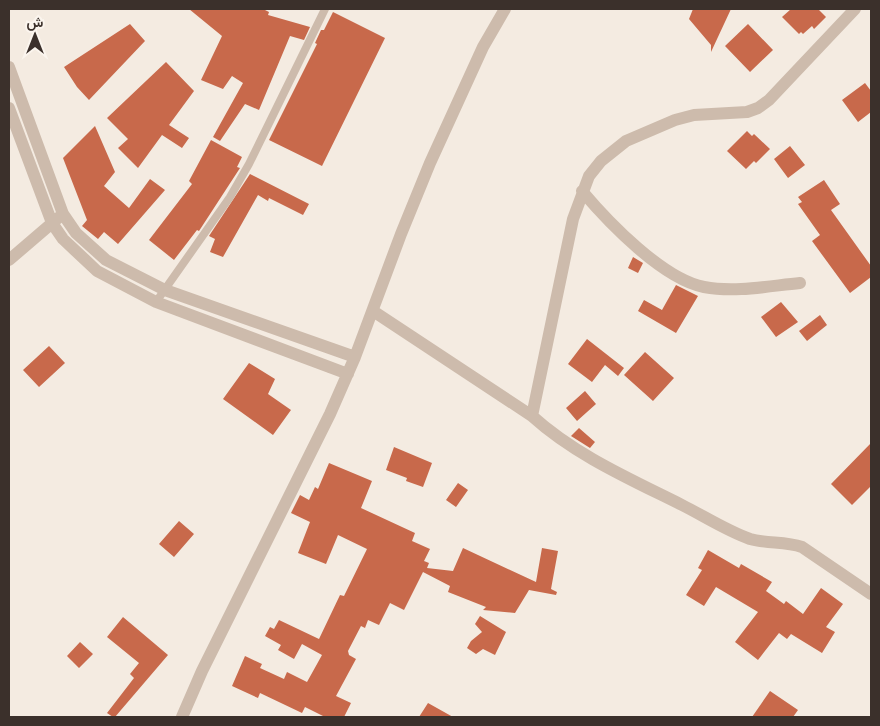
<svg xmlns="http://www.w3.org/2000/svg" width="880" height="726" font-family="Helvetica,Vazirmatn,sans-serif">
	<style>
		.building { fill: #c8694b }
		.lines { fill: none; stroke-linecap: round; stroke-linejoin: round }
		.lane { stroke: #cdbbac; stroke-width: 8 }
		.street { stroke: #cdbbac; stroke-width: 12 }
	</style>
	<rect width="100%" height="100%" fill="#f4ebe1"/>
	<path class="building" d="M189,9H263L269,12L268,15L310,27L304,40L290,36L259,110L245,104L220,141L213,137L243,83L232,76L223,89L201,80L222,36Z
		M693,9H731L711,52V45L689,19Z
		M791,9H818L826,17L814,29L812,26L803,34L801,32L799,34L782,17Z
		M333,12L385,38L322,166L269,140L317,44L315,43L321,30H324Z
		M130,24L145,41L89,100L77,87L64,67Z
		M748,24L773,50L750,72L725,46Z
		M166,62L194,91L169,125L189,138L182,148L162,135L138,168L118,148L128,139L107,118Z
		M865,83L871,91V112L858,122L842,100Z
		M95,126L115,172L104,186L129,208L150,179L165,190L118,244L104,232L98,239L82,226L87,220L63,158Z
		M747,131L752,136L754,134L770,149L756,163L754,161L746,169L727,151Z
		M211,140L242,157L237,167L240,168L199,231L197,230L174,260L149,240L192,184L189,181Z
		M790,146L805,165L788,178L774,159Z
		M250,174L309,204L303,215L269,198L268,201L258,195L223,257L210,252L215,239L209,236Z
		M824,180L840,204L831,210L871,266V277L850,293L812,241L820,235L798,204L802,202L798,197Z
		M633,257L643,263L638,273L628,268Z
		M676,285L698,296L676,333L638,311L644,300L662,310Z
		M781,302L798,322L776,337L761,317Z
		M820,315L827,325L807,341L799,331Z
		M587,339L624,368L618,376L605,365L592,382L568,364Z
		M49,346L65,363L39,387L23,370Z
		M645,352L674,378L653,401L624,375Z
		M249,363L275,379L268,394L291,410L273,435L223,399Z
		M585,391L596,404L577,421L566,408Z
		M579,428L595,442L590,448L571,436Z
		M871,443V486L852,505L831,484Z
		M394,447L432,463L423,487L406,481L407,478L386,470Z
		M329,463L372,481L361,508L415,533L412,541L430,549L424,561L429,563L427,568L453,571L463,548L536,582L542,548L558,551L551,589L557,592L556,595L529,590L515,613L483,610L486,607L448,592L450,586L423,572L404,610L390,603L379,625L368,620L365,628L361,626L348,651L349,655L356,659L336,696L351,703L344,717H325L305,707L302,713L260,693L258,698L232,686L245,656L262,664L260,668L284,679L287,672L307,682L322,655L302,644L294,659L278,650L281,645L265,636L270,627L274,629L279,620L319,639L340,595L344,596L367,549L338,535L326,564L298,553L310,522L291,513L300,495L309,500L315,487L318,489Z
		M458,483L468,490L456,507L446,500Z
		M179,521L194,534L174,557L159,544Z
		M708,550L739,568L741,564L772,582L766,591L784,604L786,601L803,614L821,588L843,604L826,627L835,632L822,653L791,634L787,639L779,633L758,660L735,642L758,612L716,587L704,606L686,595L702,570L698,568Z
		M480,616L506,632L495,655L483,649L476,654L467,648L471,641L482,632L475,624Z
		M123,617L168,655L115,717H113L107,713L134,678L130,674L139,663L107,637Z
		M80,642L93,654L79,668L67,656Z
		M770,691L798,710L793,717H752Z
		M428,703L453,717H419Z"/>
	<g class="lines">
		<path class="lane" d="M156,302L230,197L249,164L325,9"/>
		<path class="street" d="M9,67L63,214L76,233L106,260L165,290L355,357
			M9,108L52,223L63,239L97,271L156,302L348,374
			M582,191C609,223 663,279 704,287C735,293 769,286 800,283
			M9,260L58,218
			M373,311L532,416C575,455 630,479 682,505C704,516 727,531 750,539C768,544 785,541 802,547L871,594
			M532,416L573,219L589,176L601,161L626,141L675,120L694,115L747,112L758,108L769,100L855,9
			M182,717L202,671L330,414L355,357L401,234L430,163L483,47L505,9"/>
	</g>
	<rect width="880" height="726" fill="none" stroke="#3b302b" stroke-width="20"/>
	<g transform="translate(35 35)" stroke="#fbf5ee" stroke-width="4" paint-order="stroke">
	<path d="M0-4L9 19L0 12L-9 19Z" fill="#3b302b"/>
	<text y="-8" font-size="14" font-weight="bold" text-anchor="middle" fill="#3b302b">ش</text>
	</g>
</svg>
